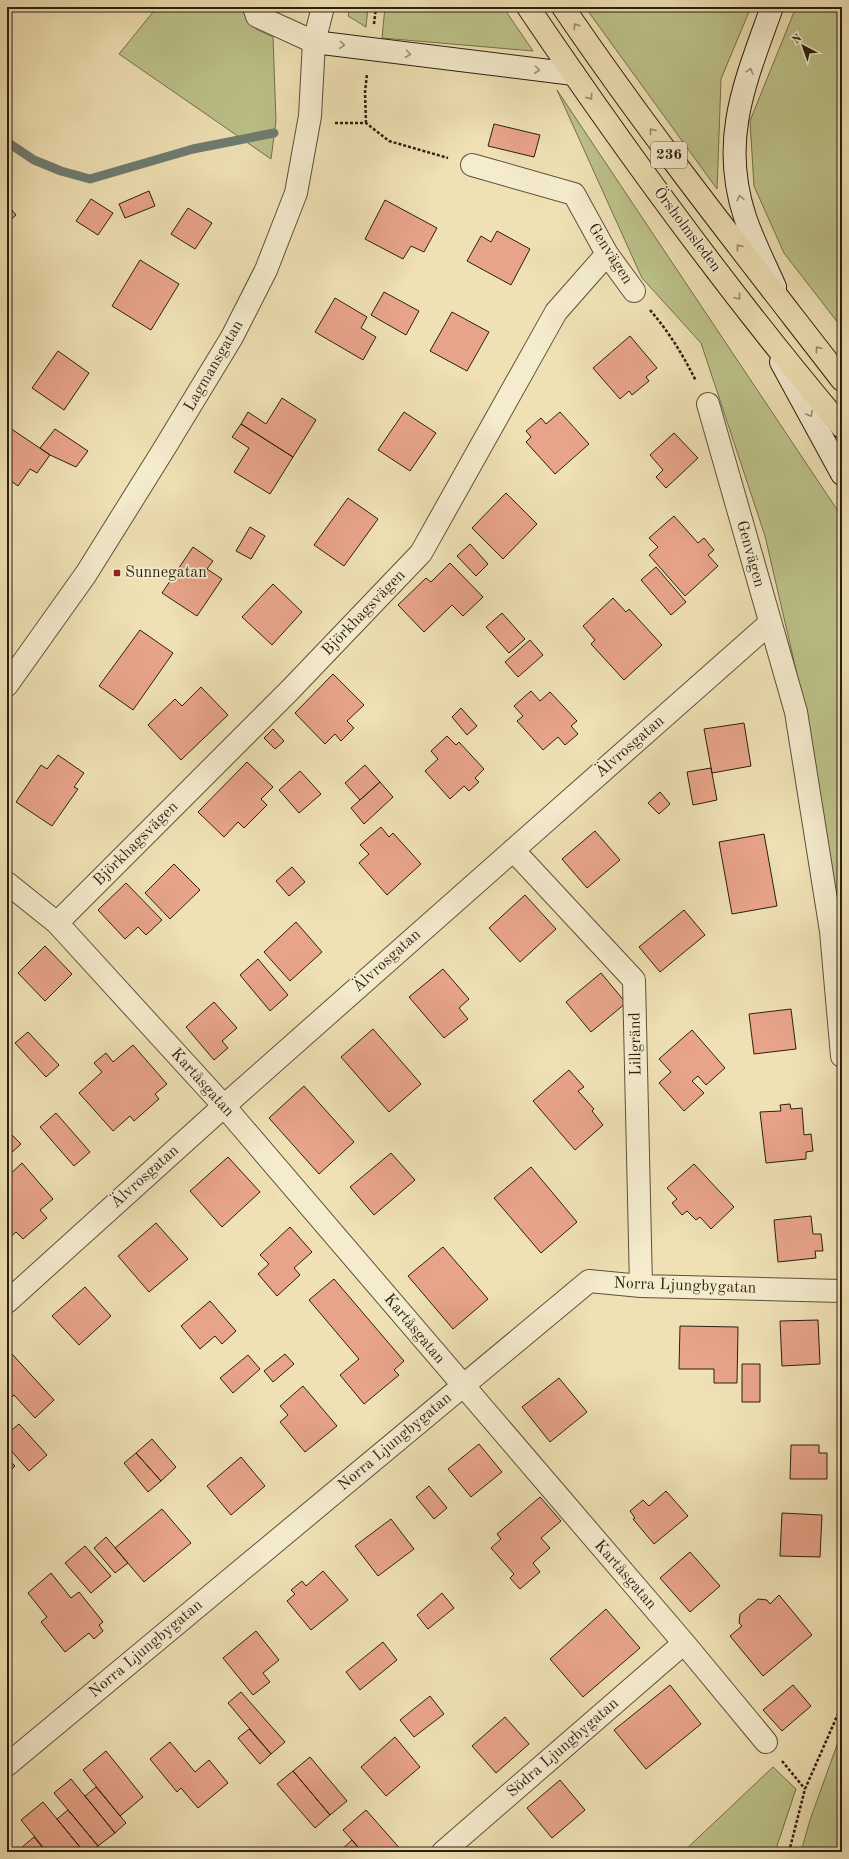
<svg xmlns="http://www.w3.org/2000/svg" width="849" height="1859" font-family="'Old Standard TT',serif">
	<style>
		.green { fill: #bdc28a; stroke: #74704d }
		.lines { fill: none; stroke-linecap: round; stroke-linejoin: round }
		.stream { stroke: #6f7d72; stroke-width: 9 }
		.building { fill: #e8a489; stroke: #2c1f10 }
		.minor-casing { stroke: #5d5039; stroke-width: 24 }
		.tertiary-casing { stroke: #5d5039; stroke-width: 24 }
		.secondary-casing { stroke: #2c1f10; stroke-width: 24 }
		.primary-casing { stroke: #2c1f10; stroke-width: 24 }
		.path { stroke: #2c1f10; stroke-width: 2.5; stroke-dasharray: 3 2; stroke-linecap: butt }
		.minor { stroke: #f5ecce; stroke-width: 22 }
		.tertiary { stroke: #f5ecce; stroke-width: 22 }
		.secondary { stroke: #f5ecce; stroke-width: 22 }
		.primary { stroke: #efe1b4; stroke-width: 22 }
		.oneway { stroke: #978a6a }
		.oneway2 { stroke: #9b9078 }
		.poi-dot { fill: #8f2418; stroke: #f5ecce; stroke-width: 1.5 }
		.labels { text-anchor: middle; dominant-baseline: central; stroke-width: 3.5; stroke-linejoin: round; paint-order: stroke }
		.shield { fill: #f5ecce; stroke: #685c49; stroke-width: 1 }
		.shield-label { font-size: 15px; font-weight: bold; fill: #2c1f10 }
		.street-label { font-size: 16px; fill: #2c1f10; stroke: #f5ecce }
		.poi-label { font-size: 16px; fill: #2c1f10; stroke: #f5ecce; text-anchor: start }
	</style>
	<rect width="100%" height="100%" fill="#efe1b4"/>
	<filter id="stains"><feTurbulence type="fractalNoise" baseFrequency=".005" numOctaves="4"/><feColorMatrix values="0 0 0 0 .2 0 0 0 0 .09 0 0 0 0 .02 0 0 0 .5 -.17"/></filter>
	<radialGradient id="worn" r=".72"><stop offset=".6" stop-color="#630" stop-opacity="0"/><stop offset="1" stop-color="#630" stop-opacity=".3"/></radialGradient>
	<path class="green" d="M157,7H240L256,29L273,37L276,121L271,159L119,54Z
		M350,7H368L366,27L348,16Z
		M385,7H503L533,51L382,38Z
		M585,7H751L721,79L717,189Z
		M796,7H842V328L784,253L754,186L750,121Z
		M557,90L842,517V946L809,726L765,536L701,343L642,278Z
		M842,1731V1852H801L810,1820Z
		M773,1767L796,1789L775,1852H683Z"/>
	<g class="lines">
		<path class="stream" d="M7,142L34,160L61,171L90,179L193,149L274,133"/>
	</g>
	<path class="building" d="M494,124L540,135L534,157L488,146Z
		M149,191L155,206L125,218L119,204Z
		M91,199L113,213L98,235L76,221Z
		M385,200L437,228L424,252L411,246L403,259L365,239Z
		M7,204L16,215L7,223Z
		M188,208L212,223L195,249L171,234Z
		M497,231L530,249L511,285L467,261L481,236L491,242Z
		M140,260L179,284L151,330L112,306Z
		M384,292L419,311L406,335L371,315Z
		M335,298L367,317L361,328L376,337L363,360L315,332Z
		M452,312L489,332L467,371L430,351Z
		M630,336L657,368L646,377L649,381L632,395L629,391L620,399L593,368Z
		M58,351L89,373L64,410L32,388Z
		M282,398L316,420L293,457L241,424L248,412L266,424Z
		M404,412L436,433L410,471L378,450Z
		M560,412L589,444L555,474L526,442L531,437L526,431L541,418L546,424Z
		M241,424L293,457L270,494L234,472L249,448L232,437Z
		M7,426L50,455L37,473L30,469L18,486L7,478Z
		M55,429L88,451L76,467L50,455L40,448Z
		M674,433L698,458L666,488L656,477L663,470L650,455Z
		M506,493L537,524L503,559L472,528Z
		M348,498L378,519L344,566L314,545Z
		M674,516L698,543L704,538L714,550L708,555L718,566L685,596L649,555L658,547L649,538Z
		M250,527L265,536L251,559L236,551Z
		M470,544L488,564L476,576L457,556Z
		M193,547L213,561L207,569L222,579L197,616L162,593Z
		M450,563L483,597L463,616L452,605L424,632L398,605L426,578L431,582Z
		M656,567L686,602L671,615L641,580Z
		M273,584L302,612L272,645L242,617Z
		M613,598L626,612L629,609L662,645L624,680L591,644L595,640L583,626Z
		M502,613L525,639L509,653L486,627Z
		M140,630L173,653L133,710L99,686Z
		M530,640L543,655L518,677L505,662Z
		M333,674L364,705L347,721L354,728L341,741L335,734L325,744L295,713Z
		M201,687L228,715L181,760L148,725L175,699L182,706Z
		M531,691L540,701L550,692L577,721L571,726L578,734L565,745L558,737L543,750L517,721L523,716L514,706Z
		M461,708L477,726L467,735L452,717Z
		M744,723L751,766L712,773L704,729Z
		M273,729L284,741L275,749L264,738Z
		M447,736L456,745L459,742L484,769L475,778L479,782L469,791L464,786L450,799L425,771L438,759L431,751Z
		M58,755L84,773L74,787L78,789L52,826L16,802L41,765L47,769Z
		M247,762L273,787L261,799L267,805L244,828L238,822L224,837L198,812Z
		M365,765L380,782L360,800L345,783Z
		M711,768L717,800L693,805L687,772Z
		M300,771L321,794L299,813L279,790Z
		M380,782L393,797L364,824L351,808Z
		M660,792L670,804L659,814L648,803Z
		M381,827L389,837L393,833L421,864L387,895L359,863L369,854L360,845Z
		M595,831L620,860L587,888L562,859Z
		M764,834L777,906L732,914L719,842Z
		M174,864L200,890L170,919L145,893Z
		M292,867L305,882L289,896L276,881Z
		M126,883L162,920L146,935L138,927L125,939L98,910Z
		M525,895L556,929L520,962L489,928Z
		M684,910L705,935L660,972L639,947Z
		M296,922L322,952L290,981L264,952Z
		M45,946L72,974L45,1001L18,973Z
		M258,959L288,995L270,1011L240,975Z
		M443,969L469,999L459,1008L468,1019L444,1038L409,997Z
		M601,973L626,1003L591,1032L566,1002Z
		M214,1002L237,1028L222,1041L228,1048L214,1060L186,1027Z
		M791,1009L796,1049L754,1054L749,1014Z
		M373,1029L421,1084L389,1112L341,1057Z
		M692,1030L725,1068L706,1085L698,1076L692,1081L704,1093L684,1111L659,1083L671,1072L659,1059Z
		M28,1032L59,1065L46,1077L15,1043Z
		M133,1045L167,1084L155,1094L159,1099L134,1121L130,1116L113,1131L79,1093L102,1072L94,1063L106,1053L113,1062Z
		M569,1070L584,1087L578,1091L594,1109L592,1111L603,1125L575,1150L533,1101Z
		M304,1086L354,1142L319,1174L269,1118Z
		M790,1104L791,1109L802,1108L804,1135L811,1134L813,1151L806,1152V1159L766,1163L760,1112L781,1111L780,1105Z
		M56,1113L90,1152L74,1166L40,1127Z
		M7,1130L21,1144L10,1154L7,1150Z
		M391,1153L415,1180L374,1215L350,1187Z
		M228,1157L260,1192L222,1227L190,1191Z
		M22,1163L53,1199L40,1210L47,1218L23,1239L16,1232L7,1240V1177Z
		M694,1164L734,1207L711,1229L700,1217L696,1220L687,1211L682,1215L672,1203L677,1199L667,1188Z
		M531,1167L577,1222L541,1253L494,1198Z
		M811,1216L813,1234H821L823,1251H815L816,1258L778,1262L774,1220Z
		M156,1223L188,1259L149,1292L118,1256Z
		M290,1227L312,1252L294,1268L300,1275L277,1296L258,1274L269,1264L260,1255Z
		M443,1247L488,1299L453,1329L408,1276Z
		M334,1279L404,1361L394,1370L399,1375L364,1404L340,1375L359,1359L309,1300Z
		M85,1287L111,1316L79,1345L52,1316Z
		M210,1301L236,1331L222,1344L215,1336L200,1349L181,1326Z
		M818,1320L820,1364L782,1366L780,1321Z
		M680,1326L738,1327L737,1383H714V1369H679Z
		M12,1354L54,1400L35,1418L14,1395L7,1402V1359Z
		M285,1354L294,1364L273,1382L264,1371Z
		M248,1355L260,1369L233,1393L220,1378Z
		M742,1364H760V1402H742Z
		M559,1378L587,1412L550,1442L522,1407Z
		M303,1386L337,1426L305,1452L280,1422L288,1415L280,1406Z
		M19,1424L47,1455L29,1471L7,1446V1434Z
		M152,1439L176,1467L161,1481L136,1453Z
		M479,1444L502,1472L471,1497L448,1469Z
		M791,1445H819V1453H827V1479H790Z
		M136,1453L161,1481L148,1492L124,1463Z
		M241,1457L265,1486L231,1515L207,1486Z
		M7,1458L15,1466L7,1473Z
		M429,1486L447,1508L434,1519L416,1497Z
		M666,1491L688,1516L654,1544L633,1519L635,1518L630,1511L643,1500L649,1506Z
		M540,1497L561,1521L541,1538L550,1548L533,1563L540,1572L520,1589L510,1578L514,1574L491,1548L501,1539L497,1534Z
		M162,1509L191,1543L144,1582L115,1548Z
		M782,1513L822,1515L820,1557L780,1556Z
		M391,1519L414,1549L378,1576L355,1546Z
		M106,1537L128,1563L115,1573L94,1548Z
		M85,1546L111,1576L91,1593L65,1563Z
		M690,1552L720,1586L690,1612L660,1578Z
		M323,1571L348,1600L311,1630L287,1601L295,1594L291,1590L302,1581L306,1586Z
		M51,1573L71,1598L79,1592L103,1622L99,1625L103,1631L94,1639L89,1633L65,1652L41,1622L47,1617L28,1593Z
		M442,1593L454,1608L428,1629L417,1615Z
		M779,1595L812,1635L763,1676L730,1636L742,1626L739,1623L740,1614L758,1599L767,1600L770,1604Z
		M606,1609L640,1648L583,1697L550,1659Z
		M256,1631L279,1660L263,1673L270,1682L253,1695L223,1658Z
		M383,1642L397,1660L360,1690L346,1672Z
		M670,1685L701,1724L646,1769L614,1730Z
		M793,1685L811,1706L782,1731L763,1710Z
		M241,1692L285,1742L271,1754L228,1703Z
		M430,1696L444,1714L414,1737L400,1720Z
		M505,1717L529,1744L496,1773L472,1746Z
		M249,1729L271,1754L260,1764L238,1738Z
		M395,1737L420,1767L386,1796L361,1767Z
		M170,1742L195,1772L209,1760L228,1783L198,1808L181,1788L177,1792L150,1759Z
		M106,1751L143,1797L120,1816L83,1770Z
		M310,1757L347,1801L330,1815L293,1771Z
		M293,1771L330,1815L315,1828L277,1784Z
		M71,1779L115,1833L98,1846L54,1793Z
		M560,1780L585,1810L552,1838L527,1808Z
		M96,1787L126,1823L115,1833L85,1796Z
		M43,1802L84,1852H47L21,1820Z
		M68,1810L98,1846L91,1852H84L57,1819Z
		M366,1810L403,1852H362L352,1840L343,1830Z
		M34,1837L46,1852H25L21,1848Z
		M352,1840L362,1852H339Z"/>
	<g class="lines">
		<defs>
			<path id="minor" d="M254,7L257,16L314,42
				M472,165L574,194L607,254L634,291
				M708,404L796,712L831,931L842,1056
				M513,850L634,980L641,1286
				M7,883L57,923L224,1106L684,1643L766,1742
				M57,923L290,690L421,553L556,312L607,254
				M7,1302L224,1106L770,623
				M7,1765L589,1281L641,1286L842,1291
				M443,1852L684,1643"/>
			<path id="tertiary" d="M7,685L86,574L164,449L232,337L266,270L296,193L310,116L314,42L323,7"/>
			<path id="secondary" d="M772,7C746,80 719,139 745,217C753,241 765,264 775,287
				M314,42L574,74
				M781,362L842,474"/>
			<path id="primary" d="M528,7C626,152 729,293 842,427
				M563,7C650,135 747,257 842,380"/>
		</defs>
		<use href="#minor" class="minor-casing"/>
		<use href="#tertiary" class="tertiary-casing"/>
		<use href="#secondary" class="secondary-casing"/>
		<use href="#primary" class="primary-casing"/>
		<path class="path" d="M374,24L376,7
			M335,123H366L389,141L448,158
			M366,123L365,92L367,74
			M650,310C669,332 683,355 696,381
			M782,1761L805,1789
			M789,1852L805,1789L842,1705"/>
		<use href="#minor" class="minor"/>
		<use href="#tertiary" class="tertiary"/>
		<use href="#secondary" class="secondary"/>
		<use href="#primary" class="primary"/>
	</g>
	<defs><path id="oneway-chevron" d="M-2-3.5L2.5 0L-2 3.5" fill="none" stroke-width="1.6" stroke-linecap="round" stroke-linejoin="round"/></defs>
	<g class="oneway">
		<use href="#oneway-chevron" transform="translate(576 26) rotate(-124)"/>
		<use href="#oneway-chevron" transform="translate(590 97) rotate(55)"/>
		<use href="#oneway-chevron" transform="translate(652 131) rotate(-127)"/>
		<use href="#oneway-chevron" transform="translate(739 247) rotate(-128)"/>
		<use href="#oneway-chevron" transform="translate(738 297) rotate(52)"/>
		<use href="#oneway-chevron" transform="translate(818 349) rotate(-128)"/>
	</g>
	<g class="oneway2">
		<use href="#oneway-chevron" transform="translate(342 45) rotate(8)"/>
		<use href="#oneway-chevron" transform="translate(408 54) rotate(7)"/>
		<use href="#oneway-chevron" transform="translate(537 70) rotate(7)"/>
		<use href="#oneway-chevron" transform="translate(750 71) rotate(-72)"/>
		<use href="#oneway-chevron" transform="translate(740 198) rotate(-104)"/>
		<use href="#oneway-chevron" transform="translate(810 414) rotate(61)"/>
	</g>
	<rect class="poi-dot" x="113" y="569" width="8" height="8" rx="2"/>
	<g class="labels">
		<rect class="shield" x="651" y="142" width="36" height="26" rx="3"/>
		<g class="shield-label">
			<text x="669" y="155">236</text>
		</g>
		<g class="street-label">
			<text transform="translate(687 230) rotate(53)">Örsholmsleden</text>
			<text transform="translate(610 254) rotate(57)">Genvägen</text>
			<text transform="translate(214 366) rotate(-60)">Lagmansgatan</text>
			<text transform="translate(750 554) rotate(74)">Genvägen</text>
			<text transform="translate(364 613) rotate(-46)">Björkhagsvägen</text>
			<text transform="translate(630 747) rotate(-41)">Älvrosgatan</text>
			<text transform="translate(136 844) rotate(-45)">Björkhagsvägen</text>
			<text transform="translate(387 961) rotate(-42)">Älvrosgatan</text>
			<text transform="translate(636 1044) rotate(-91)">Lillgränd</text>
			<text transform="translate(202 1083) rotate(48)">Kartåsgatan</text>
			<text transform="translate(145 1177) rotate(-42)">Älvrosgatan</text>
			<text transform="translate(685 1286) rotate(2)">Norra Ljungbygatan</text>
			<text transform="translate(414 1329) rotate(50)">Kartåsgatan</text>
			<text transform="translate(395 1442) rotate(-40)">Norra Ljungbygatan</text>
			<text transform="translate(625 1575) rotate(49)">Kartåsgatan</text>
			<text transform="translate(146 1649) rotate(-40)">Norra Ljungbygatan</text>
			<text transform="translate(563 1748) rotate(-41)">Södra Ljungbygatan</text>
		</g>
		<g class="poi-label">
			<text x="125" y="573">Sunnegatan</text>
		</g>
	</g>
	<rect width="849" height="1859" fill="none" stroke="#efe1b4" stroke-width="24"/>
	<rect x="8" y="8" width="833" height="1843" fill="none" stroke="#2c1f10" stroke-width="2"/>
	<rect x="12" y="12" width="825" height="1835" fill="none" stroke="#2c1f10"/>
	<g transform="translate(803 46) rotate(319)" stroke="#f5ecce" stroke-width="3" paint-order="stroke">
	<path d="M0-3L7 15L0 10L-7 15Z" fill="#2c1f10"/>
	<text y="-6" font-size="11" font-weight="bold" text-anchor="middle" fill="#2c1f10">N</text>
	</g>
	<rect width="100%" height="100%" filter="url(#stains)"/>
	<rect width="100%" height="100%" fill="url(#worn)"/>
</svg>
